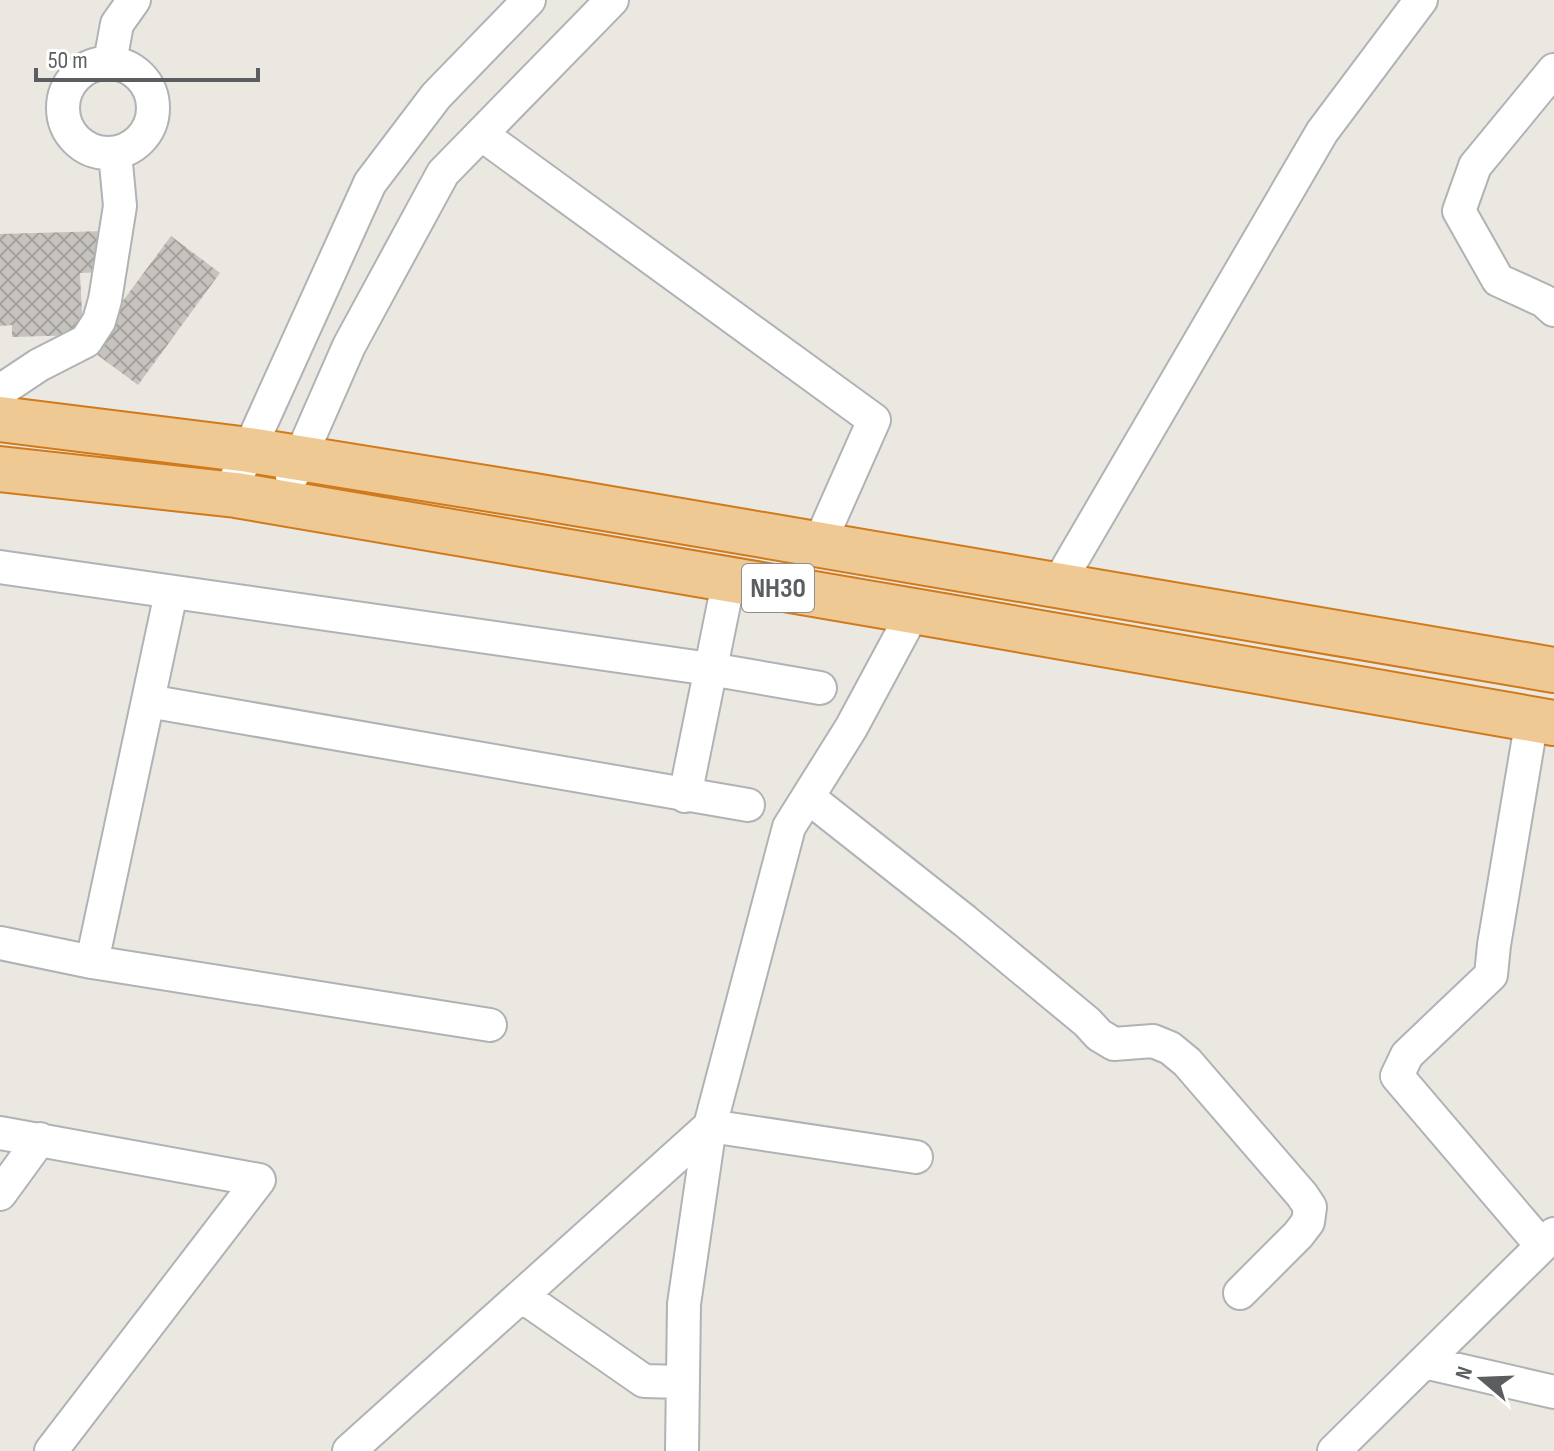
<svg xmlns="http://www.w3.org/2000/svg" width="1554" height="1451" font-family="'Sofia Sans Condensed',sans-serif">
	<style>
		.building { fill: url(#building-cross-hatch) }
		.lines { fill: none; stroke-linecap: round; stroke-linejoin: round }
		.minor-casing { stroke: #afb3b5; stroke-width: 36 }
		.highway-casing { stroke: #d17a1b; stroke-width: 48 }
		.minor { stroke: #fff; stroke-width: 32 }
		.highway { stroke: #efc994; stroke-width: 44 }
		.labels { text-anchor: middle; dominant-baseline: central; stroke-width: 6; stroke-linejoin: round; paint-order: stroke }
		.shield { fill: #fff; stroke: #8c8e90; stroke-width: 2 }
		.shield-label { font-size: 28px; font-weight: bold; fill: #5a5e60 }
	</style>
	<defs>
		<pattern id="building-cross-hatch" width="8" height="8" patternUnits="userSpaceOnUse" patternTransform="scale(2)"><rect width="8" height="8" fill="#c6c2be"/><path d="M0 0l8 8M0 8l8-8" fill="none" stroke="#a4a19e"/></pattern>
	</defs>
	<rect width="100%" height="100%" fill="#ebe7e1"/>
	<path class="building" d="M106,231L107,272L80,273L83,335L12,337V325L0,326V234Z
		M171,236L220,273L138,385L88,348Z"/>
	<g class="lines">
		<defs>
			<path id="minor" d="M110,62L117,24L134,0
				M63 108a45 45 0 1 1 90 0a45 45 0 1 1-90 0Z
				M1554,70L1475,166L1459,211L1498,280L1544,301L1554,310
				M481,134L874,420L819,544
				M0,391L39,365L86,341L99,321L105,300L120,206L115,153
				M292,476L349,346L443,173L612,0
				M229,494L370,183L436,96L529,0
				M0,567L710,669L820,688
				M1058,584L1322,132L1421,0
				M148,701L748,805
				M1532,719L1494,945L1491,975L1407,1055L1397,1076L1542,1246
				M685,796L729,579
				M808,797L965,921L1087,1022L1099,1035L1114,1044L1153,1041L1170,1048L1187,1062L1302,1195L1310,1207L1308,1222L1298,1235L1240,1293
				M0,943L92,962L490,1025
				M92,962L171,593
				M0,1133L259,1180L51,1451
				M0,1194L40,1139
				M522,1296L644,1381L683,1382
				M1424,1362L1554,1392
				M349,1451L710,1126L916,1157
				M682,1451L684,1304L710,1126L789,827L851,728L914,611
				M1334,1451L1554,1234"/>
			<path id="highway" d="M0,419L249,450L534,496L1554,670
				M0,469L236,495L954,618L1554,723"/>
		</defs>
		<use href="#minor" class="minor-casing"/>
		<use href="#highway" class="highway-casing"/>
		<use href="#minor" class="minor"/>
		<use href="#highway" class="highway"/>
	</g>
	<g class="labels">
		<rect class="shield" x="742" y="564" width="72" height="48" rx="6"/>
		<g class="shield-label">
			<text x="778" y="588">NH30</text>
		</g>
	</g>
	<g transform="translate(1482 1379) rotate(289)" stroke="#ffffff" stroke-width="6" paint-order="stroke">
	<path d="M0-6L14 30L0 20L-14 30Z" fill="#5a5e60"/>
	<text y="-12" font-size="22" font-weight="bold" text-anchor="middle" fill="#5a5e60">N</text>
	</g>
	<path d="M36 68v12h222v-12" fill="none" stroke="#5a5e60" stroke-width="4"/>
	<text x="48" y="68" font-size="24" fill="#5a5e60" stroke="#ffffff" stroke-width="6" paint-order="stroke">50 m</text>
</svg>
